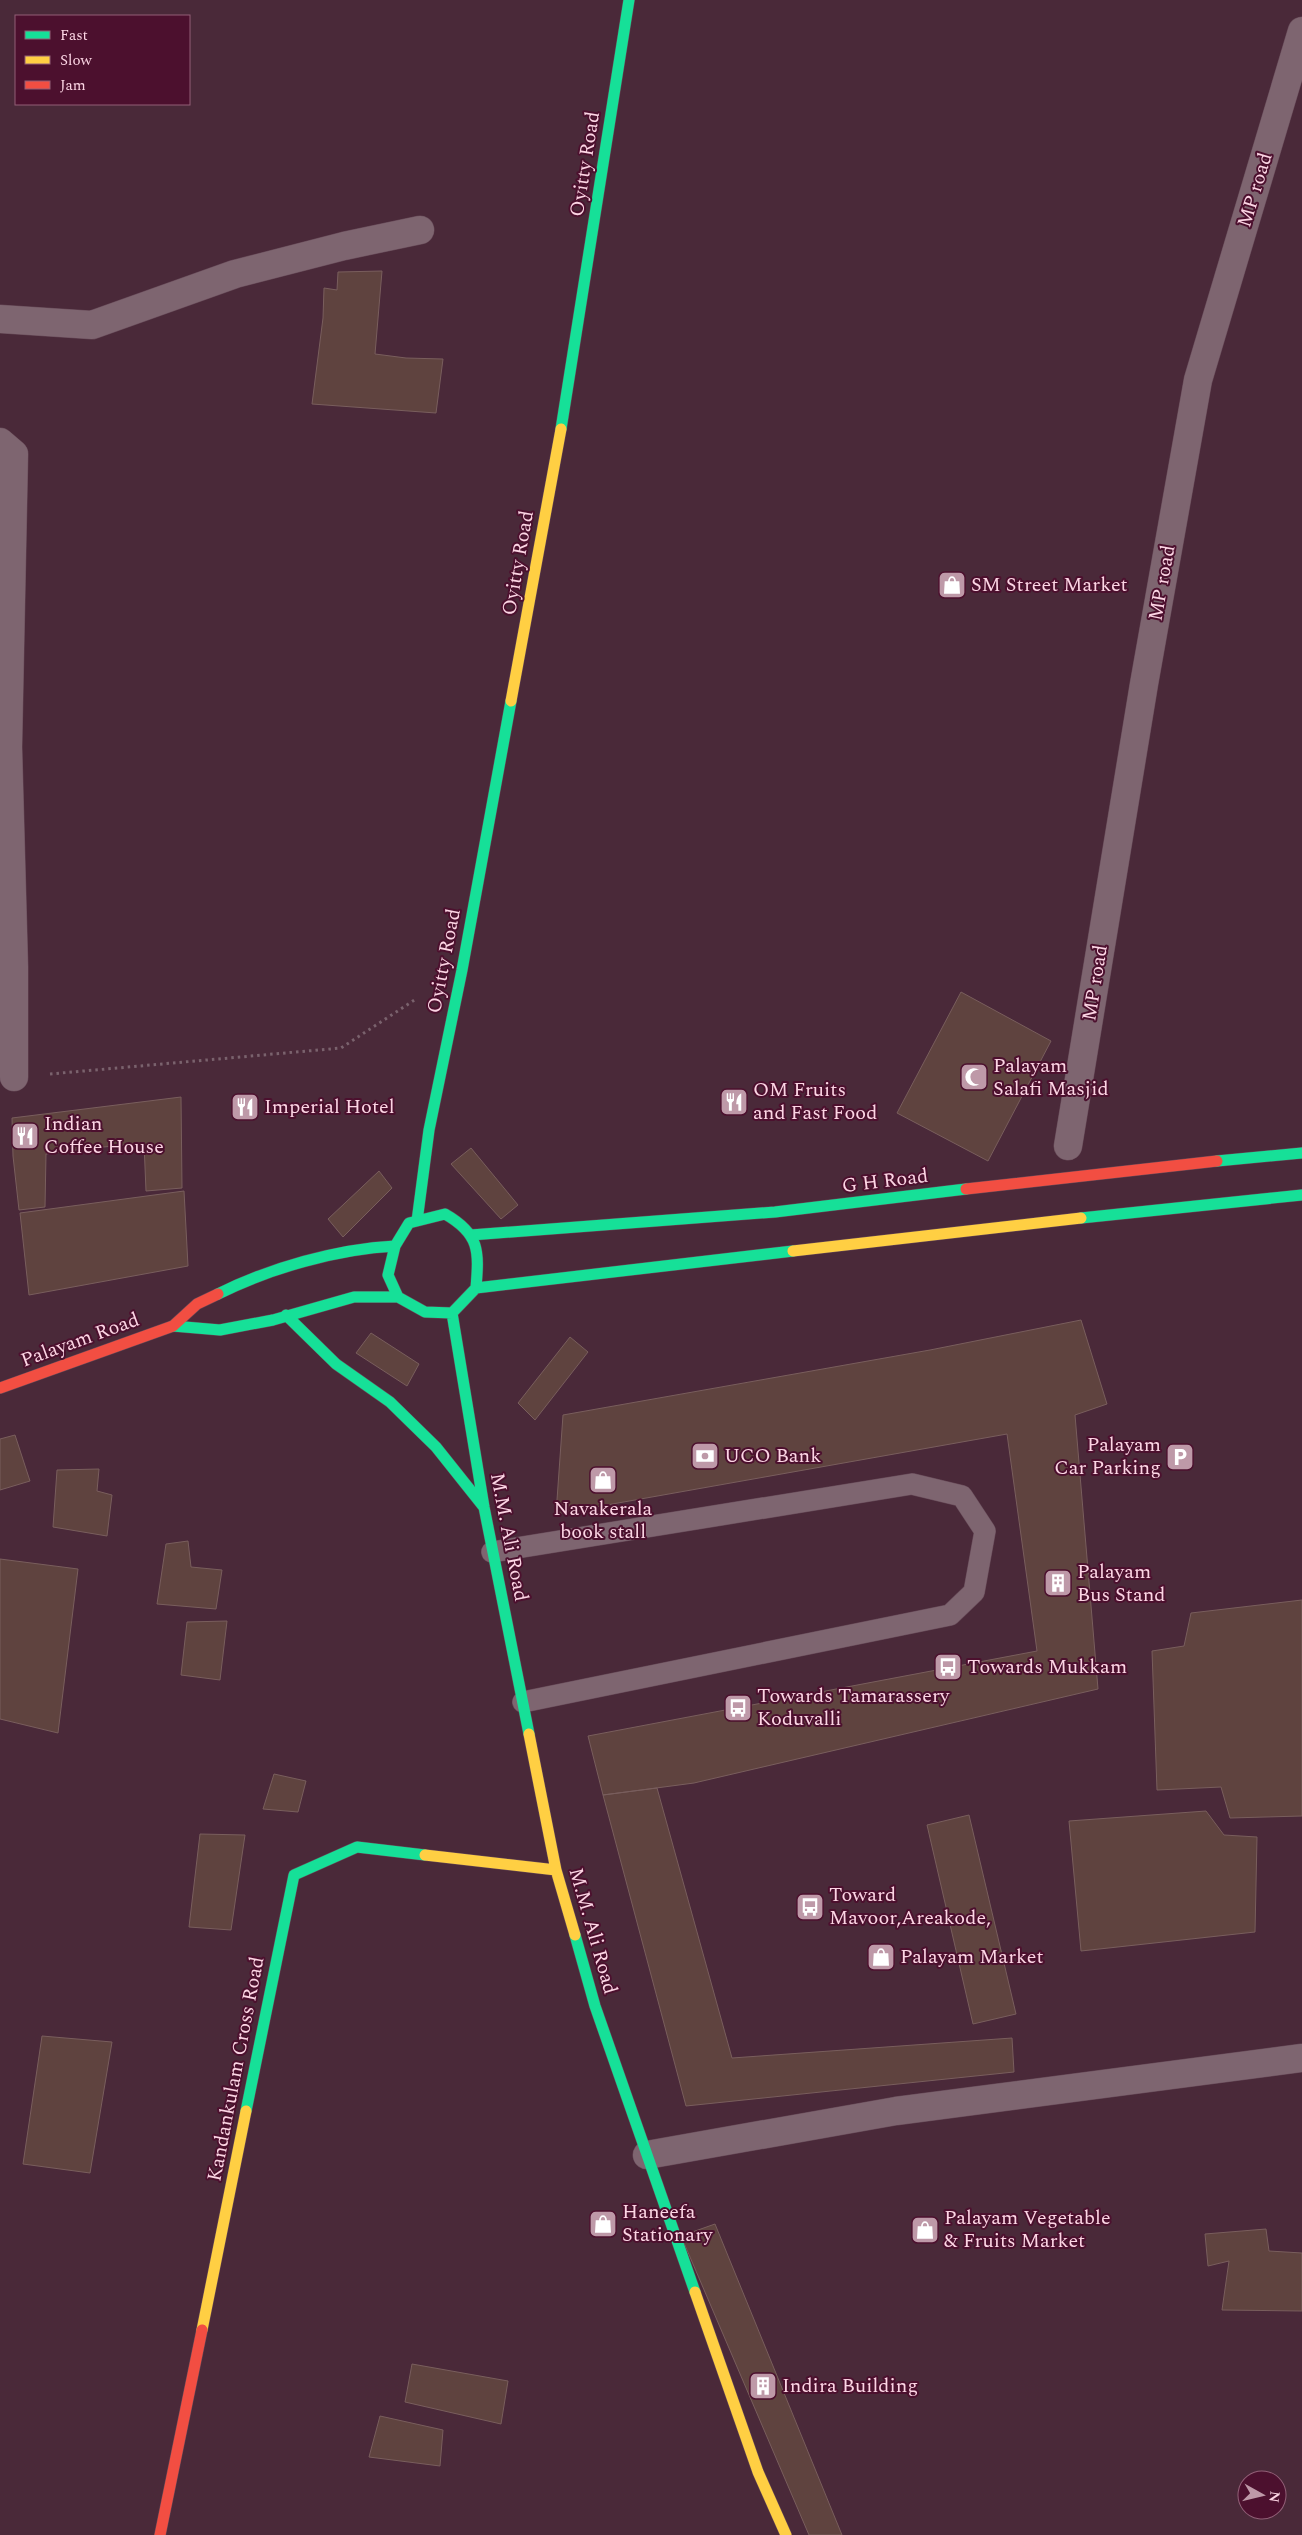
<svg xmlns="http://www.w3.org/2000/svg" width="1302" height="2535" font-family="Spectral,serif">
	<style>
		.building { fill: #5f433f; stroke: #795e5d }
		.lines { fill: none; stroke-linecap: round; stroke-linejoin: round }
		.lane-casing { stroke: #664957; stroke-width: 22 }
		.street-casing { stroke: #664957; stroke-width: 29 }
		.fast-casing { stroke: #664957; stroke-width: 12 }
		.slow-casing { stroke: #664957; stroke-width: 12 }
		.jam-casing { stroke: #664957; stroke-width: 12 }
		.path { stroke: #7a626d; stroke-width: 3; stroke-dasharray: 2.5 4; stroke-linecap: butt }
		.lane { stroke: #7e6570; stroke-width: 21 }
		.street { stroke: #7e6570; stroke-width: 28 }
		.fast { stroke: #16e098; stroke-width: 11 }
		.slow { stroke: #ffcf43; stroke-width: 11 }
		.jam { stroke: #f24e42; stroke-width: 11 }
		.labels { text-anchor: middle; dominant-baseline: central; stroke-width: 4; stroke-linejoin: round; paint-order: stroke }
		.street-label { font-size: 20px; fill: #fcd5e4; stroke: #4c102e }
		.poi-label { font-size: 20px; fill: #fcd5e4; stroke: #4c102e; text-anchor: start }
	</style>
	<rect width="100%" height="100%" fill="#4a2939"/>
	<path class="building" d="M382,271L375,354L406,358L443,359L436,413L312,404L323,318L324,288L337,290L338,272Z
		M961,992L1051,1041L988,1161L897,1113Z
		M181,1097L182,1188L146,1191L144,1143L83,1149L46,1154L45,1207L19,1210L13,1156L12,1118Z
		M471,1148L518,1205L501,1219L451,1164Z
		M379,1171L392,1188L343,1237L328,1219Z
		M184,1191L188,1266L29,1295L20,1213Z
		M1081,1320L1107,1404L1075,1415L1098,1689L694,1783L603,1795L588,1736L1037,1651L1007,1434L556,1514L563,1415L930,1350Z
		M371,1333L419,1364L407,1386L356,1353Z
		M570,1337L588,1352L535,1420L518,1403Z
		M15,1435L30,1481L0,1490V1439Z
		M99,1469L97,1491L112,1495L107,1536L53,1527L57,1470Z
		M188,1541L191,1567L222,1570L216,1609L157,1604L166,1544Z
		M0,1559L78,1569L58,1733L0,1719Z
		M1302,1600V1816L1230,1818L1221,1787L1157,1790L1152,1651L1184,1646L1191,1613Z
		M227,1621L220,1680L181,1675L187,1622Z
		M274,1774L306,1781L298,1812L263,1809Z
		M657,1788L732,2058L1012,2038L1014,2072L686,2106L603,1795Z
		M1206,1811L1224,1835L1257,1837L1255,1932L1081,1951L1069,1821Z
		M969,1815L1016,2014L973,2024L927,1825Z
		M200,1834L245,1835L231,1930L189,1927Z
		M42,2036L112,2042L90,2173L23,2164Z
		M715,2224L842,2535H809L681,2236Z
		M1266,2229L1269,2251L1302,2253V2311L1222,2310L1229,2261L1208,2266L1205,2234Z
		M412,2364L508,2381L501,2424L405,2402Z
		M380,2416L443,2430L440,2466L369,2457Z"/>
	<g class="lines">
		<defs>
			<path id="lane" d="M492,1552L912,1484L962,1496L985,1531L974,1592L950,1615L523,1702"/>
			<path id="street" d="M0,319L92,325L235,274L344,246L420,230
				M0,442L14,454L8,747L14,967V1077
				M1068,1146L1144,684L1198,380L1302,31
				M647,2155L896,2111L1302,2058"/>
			<path id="fast" d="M561,429L629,0
				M1217,1161L1302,1153
				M445,1214C480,1234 479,1251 476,1288L452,1313L425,1312L398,1297L388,1275L395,1246L409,1223Z
				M1081,1218L1302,1195
				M417,1221L429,1130L462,970L511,701
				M471,1235L775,1212L966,1189
				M476,1288L793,1251
				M218,1294C270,1268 337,1249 395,1246
				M452,1313L484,1507L529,1734
				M286,1315L336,1364L390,1402L436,1447L483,1506
				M173,1326L220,1330L273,1320L354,1297H398
				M575,1935L595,2006L695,2292
				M246,2111L294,1875L357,1847L425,1855"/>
			<path id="slow" d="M511,701L561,429
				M793,1251L1081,1218
				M529,1734L556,1870L575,1935
				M425,1855L556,1870
				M695,2292L758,2472L786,2535
				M202,2330L246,2111"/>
			<path id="jam" d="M966,1189L1217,1161
				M0,1388L173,1326L197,1304L218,1294
				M160,2535L202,2330"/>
		</defs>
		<use href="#lane" class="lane-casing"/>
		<use href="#street" class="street-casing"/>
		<use href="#fast" class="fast-casing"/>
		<use href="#slow" class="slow-casing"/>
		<use href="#jam" class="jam-casing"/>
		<path class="path" d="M50,1074L341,1048L416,999"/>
		<use href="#lane" class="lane"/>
		<use href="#street" class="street"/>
		<use href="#fast" class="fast"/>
		<use href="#slow" class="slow"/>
		<use href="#jam" class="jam"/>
	</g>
	<defs>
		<symbol id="shop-square" viewBox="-11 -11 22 22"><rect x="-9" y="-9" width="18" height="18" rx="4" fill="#be99a8" stroke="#4c102e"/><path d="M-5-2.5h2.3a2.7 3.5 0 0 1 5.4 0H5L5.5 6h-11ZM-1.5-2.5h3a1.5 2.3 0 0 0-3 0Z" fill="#fff"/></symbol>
		<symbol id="mosque-square" viewBox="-11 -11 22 22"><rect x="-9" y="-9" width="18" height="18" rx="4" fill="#be99a8" stroke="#4c102e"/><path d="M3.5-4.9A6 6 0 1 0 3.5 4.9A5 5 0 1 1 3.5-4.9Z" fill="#fff"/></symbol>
		<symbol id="restaurant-square" viewBox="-11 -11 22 22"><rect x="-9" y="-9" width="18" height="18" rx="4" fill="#be99a8" stroke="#4c102e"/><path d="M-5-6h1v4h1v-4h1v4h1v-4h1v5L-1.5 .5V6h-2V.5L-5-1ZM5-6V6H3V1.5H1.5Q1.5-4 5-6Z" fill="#fff"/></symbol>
		<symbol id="bank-square" viewBox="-11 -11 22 22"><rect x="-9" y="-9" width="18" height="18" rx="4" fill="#be99a8" stroke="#4c102e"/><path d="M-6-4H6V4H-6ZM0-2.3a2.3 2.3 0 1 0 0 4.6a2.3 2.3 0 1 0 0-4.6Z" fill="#fff"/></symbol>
		<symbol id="parking-square" viewBox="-11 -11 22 22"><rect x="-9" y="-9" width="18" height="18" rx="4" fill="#be99a8" stroke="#4c102e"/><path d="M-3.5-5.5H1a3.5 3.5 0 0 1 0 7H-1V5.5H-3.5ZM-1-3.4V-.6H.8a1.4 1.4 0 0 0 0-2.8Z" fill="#fff"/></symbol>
		<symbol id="building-square" viewBox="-11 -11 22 22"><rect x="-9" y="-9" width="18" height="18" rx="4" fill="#be99a8" stroke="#4c102e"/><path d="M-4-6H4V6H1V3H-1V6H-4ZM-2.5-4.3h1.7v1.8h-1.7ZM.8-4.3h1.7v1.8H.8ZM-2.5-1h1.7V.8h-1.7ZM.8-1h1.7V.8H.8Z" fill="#fff"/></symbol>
		<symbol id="bus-square" viewBox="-11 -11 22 22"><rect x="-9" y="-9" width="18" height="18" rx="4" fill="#be99a8" stroke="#4c102e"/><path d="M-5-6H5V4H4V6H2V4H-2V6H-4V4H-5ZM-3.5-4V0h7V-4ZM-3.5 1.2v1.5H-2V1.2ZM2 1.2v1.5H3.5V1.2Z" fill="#fff"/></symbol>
	</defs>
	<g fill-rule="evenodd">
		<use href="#shop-square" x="936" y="569" width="32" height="32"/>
		<use href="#mosque-square" x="958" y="1061" width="32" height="32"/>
		<use href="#restaurant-square" x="718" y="1086" width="32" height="32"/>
		<use href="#restaurant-square" x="229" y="1091" width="32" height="32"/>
		<use href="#restaurant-square" x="9" y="1120" width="32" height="32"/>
		<use href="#bank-square" x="689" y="1440" width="32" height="32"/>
		<use href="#parking-square" x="1164" y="1441" width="32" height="32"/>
		<use href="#shop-square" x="587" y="1464" width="32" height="32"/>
		<use href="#building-square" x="1042" y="1567" width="32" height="32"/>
		<use href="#bus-square" x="932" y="1651" width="32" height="32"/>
		<use href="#bus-square" x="722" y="1692" width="32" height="32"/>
		<use href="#bus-square" x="794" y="1891" width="32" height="32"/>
		<use href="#shop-square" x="865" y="1941" width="32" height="32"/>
		<use href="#shop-square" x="587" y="2208" width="32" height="32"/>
		<use href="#shop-square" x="909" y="2214" width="32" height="32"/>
		<use href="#building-square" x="747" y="2370" width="32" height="32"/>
	</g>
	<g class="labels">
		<g class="street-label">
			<text transform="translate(585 164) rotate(-81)">Oyitty Road</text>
			<text transform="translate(1255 190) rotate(-73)">MP road</text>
			<text transform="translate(518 563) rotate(-80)">Oyitty Road</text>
			<text transform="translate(1162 583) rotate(-80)">MP road</text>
			<text transform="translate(444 961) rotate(-79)">Oyitty Road</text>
			<text transform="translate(1095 983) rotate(-81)">MP road</text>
			<text transform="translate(885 1181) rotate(-7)">G H Road</text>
			<text transform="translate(80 1340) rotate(-20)">Palayam Road</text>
			<text transform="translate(509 1537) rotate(79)">M.M. Ali Road</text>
			<text transform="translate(593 1931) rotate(74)">M.M. Ali Road</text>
			<text transform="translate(236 2069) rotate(-79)">Kandankulam Cross Road</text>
		</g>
		<g class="poi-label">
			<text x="971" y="585">SM Street Market</text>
			<text x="993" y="1066">Palayam<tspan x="993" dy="23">Salafi Masjid</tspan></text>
			<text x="753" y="1090">OM Fruits<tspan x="753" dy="23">and Fast Food</tspan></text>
			<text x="264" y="1107">Imperial Hotel</text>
			<text x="44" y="1124">Indian<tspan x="44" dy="23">Coffee House</tspan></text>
			<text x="1161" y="1445" text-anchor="end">Palayam<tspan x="1161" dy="23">Car Parking</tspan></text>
			<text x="724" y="1456">UCO Bank</text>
			<text x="603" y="1509" text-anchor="middle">Navakerala<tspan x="603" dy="23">book stall</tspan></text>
			<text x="1077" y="1572">Palayam<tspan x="1077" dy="23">Bus Stand</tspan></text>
			<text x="967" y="1667">Towards Mukkam</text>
			<text x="757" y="1696">Towards Tamarassery<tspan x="757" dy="23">Koduvalli</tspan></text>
			<text x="829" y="1895">Toward<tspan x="829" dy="23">Mavoor,Areakode,</tspan></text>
			<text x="900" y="1957">Palayam Market</text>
			<text x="622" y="2212">Haneefa<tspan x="622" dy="23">Stationary</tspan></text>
			<text x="944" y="2218">Palayam Vegetable<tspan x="944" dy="23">&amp; Fruits Market</tspan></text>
			<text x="782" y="2386">Indira Building</text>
		</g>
	</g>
	<rect x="15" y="15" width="175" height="90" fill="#4c102e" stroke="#925f77"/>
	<rect x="25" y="31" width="25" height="8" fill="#16e098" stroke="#925f77"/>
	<text x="60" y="40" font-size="15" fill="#fcd5e4">Fast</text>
	<rect x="25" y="56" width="25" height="8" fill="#ffcf43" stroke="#925f77"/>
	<text x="60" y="65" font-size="15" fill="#fcd5e4">Slow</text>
	<rect x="25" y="81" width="25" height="8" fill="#f24e42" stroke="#925f77"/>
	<text x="60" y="90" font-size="15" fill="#fcd5e4">Jam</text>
	<g transform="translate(1262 2495) rotate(98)"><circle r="24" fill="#4c102e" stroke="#925f77"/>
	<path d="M0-4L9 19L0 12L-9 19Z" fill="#be99a8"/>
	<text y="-8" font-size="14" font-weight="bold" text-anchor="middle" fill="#fcd5e4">N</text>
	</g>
</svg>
